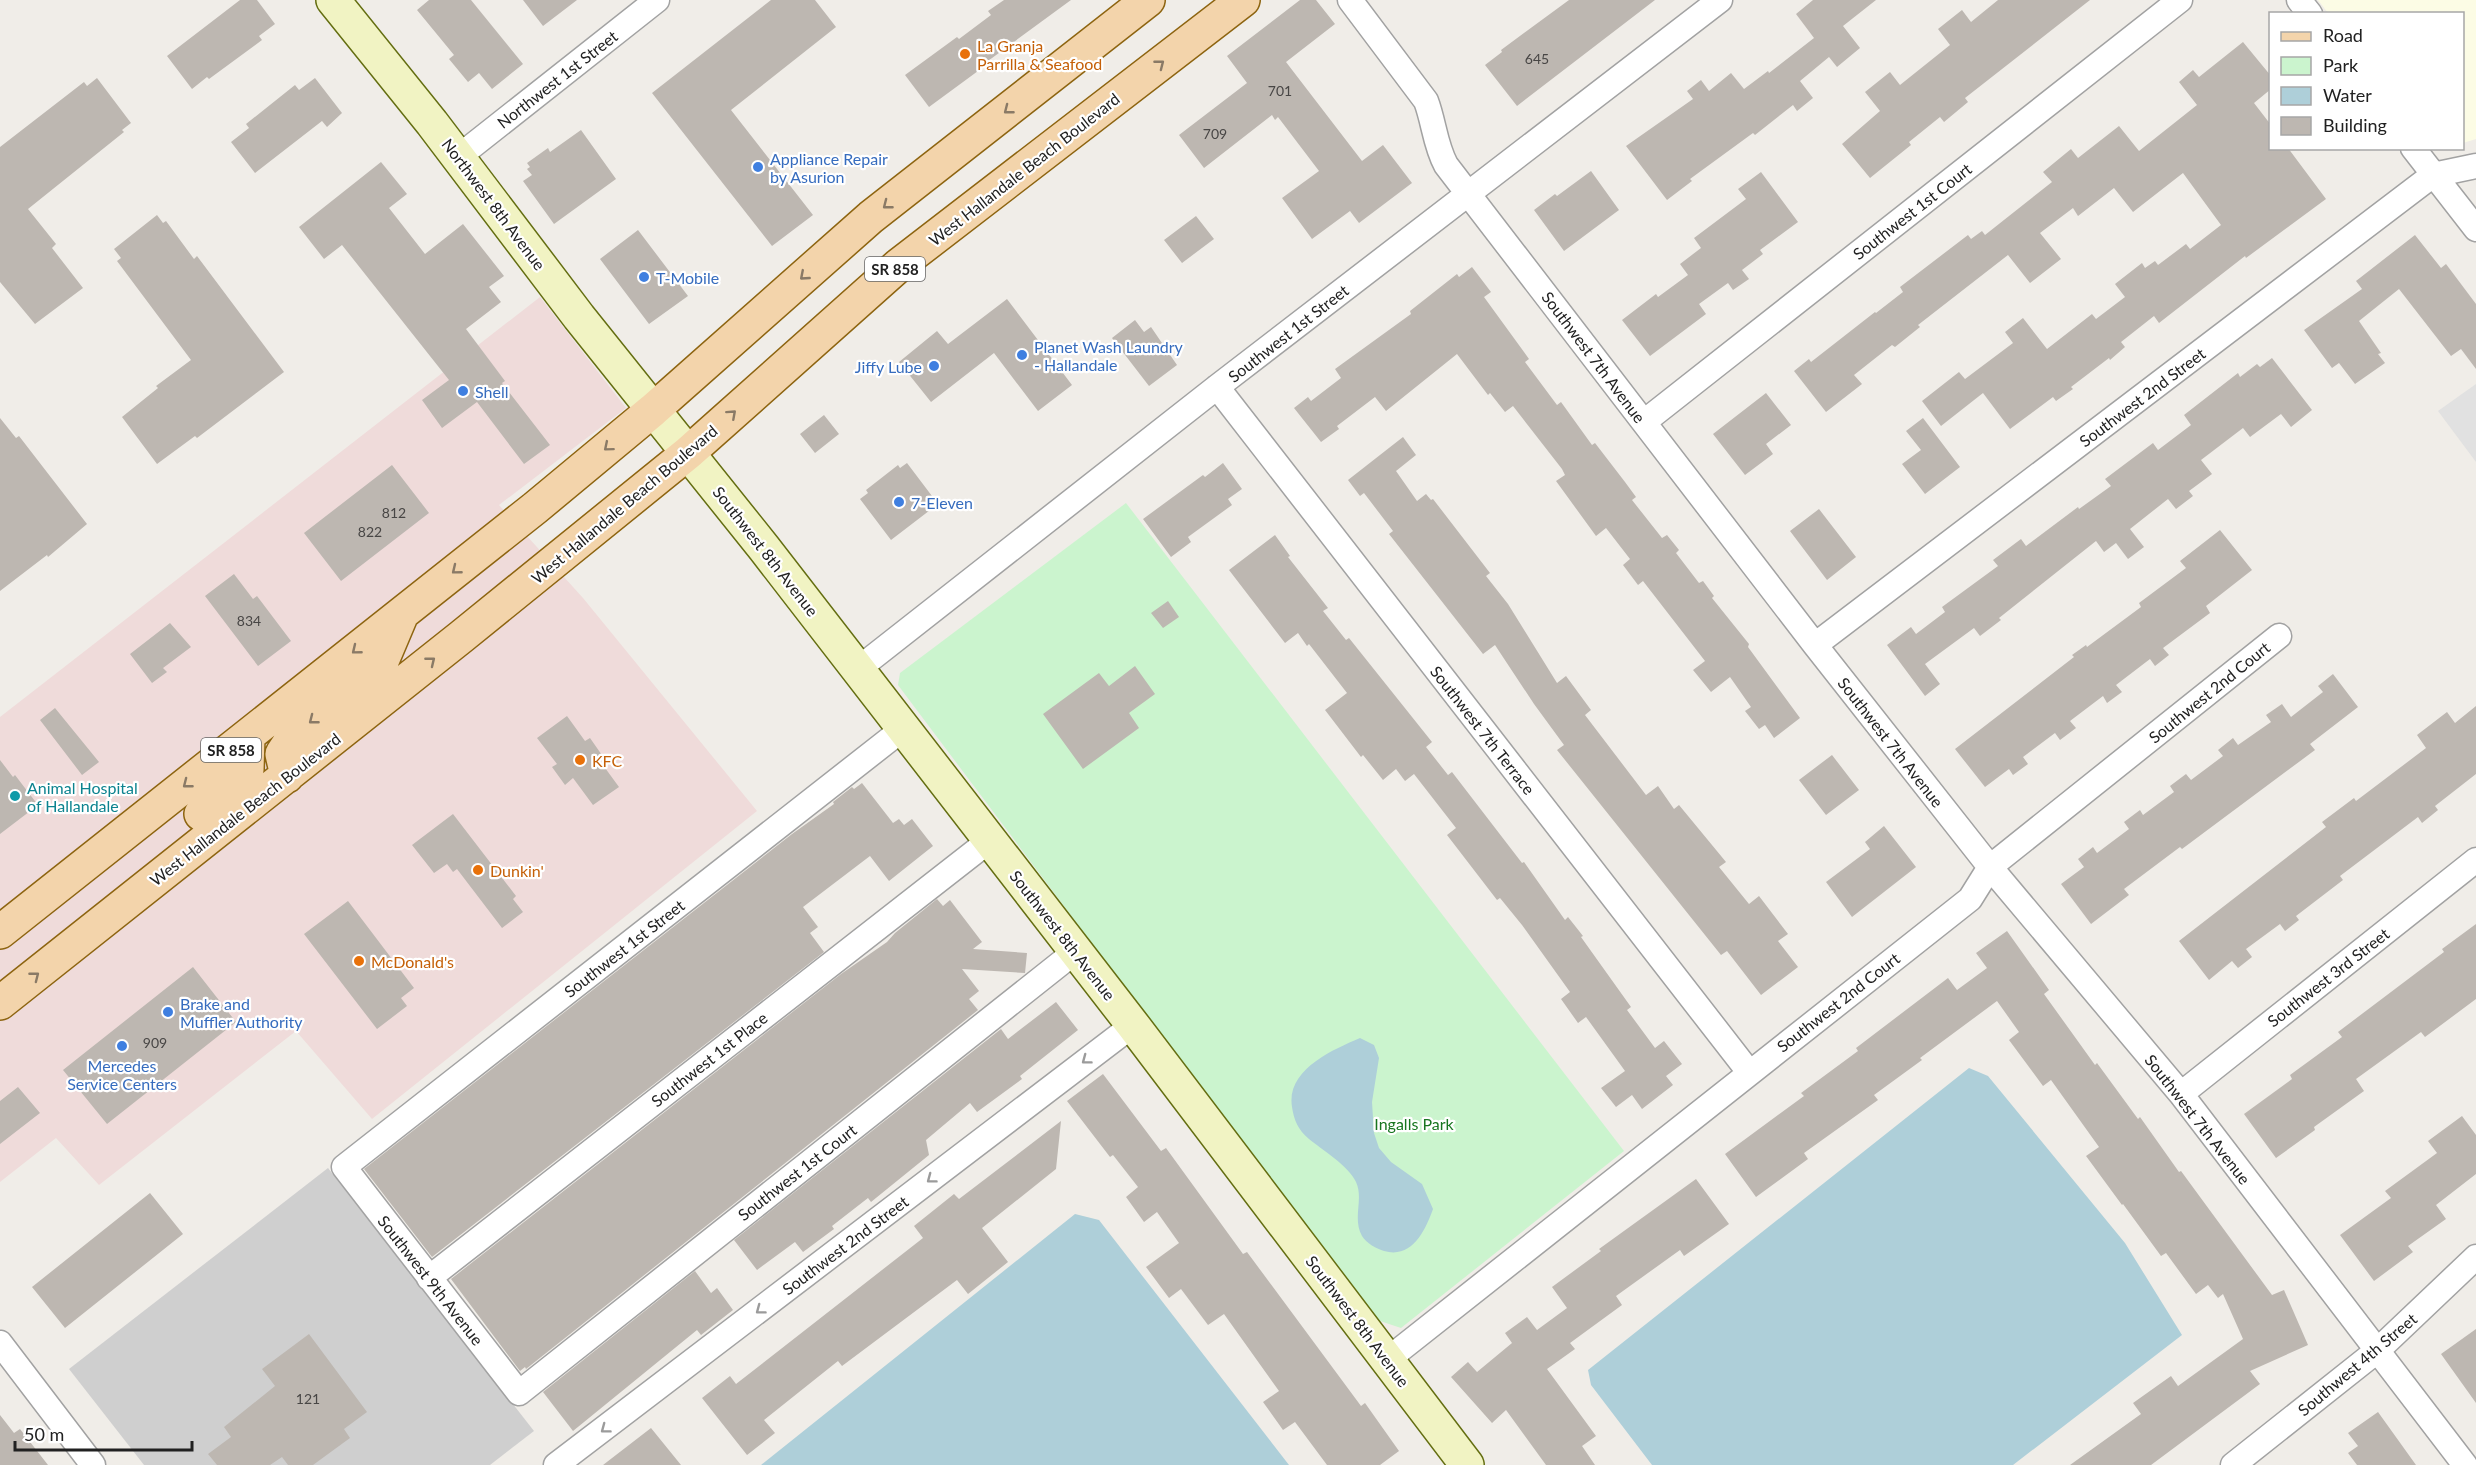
<svg xmlns="http://www.w3.org/2000/svg" width="2476" height="1465" font-family="Lato,sans-serif">
	<style>
		.commercial { fill: #efdbda }
		.education { fill: #fcfce5 }
		.religious { fill: #cfcfcf }
		.park { fill: #cbf4ce }
		.parking { fill: #e1e1e1 }
		.water { fill: #aecfd9 }
		.building { fill: #bdb7b1 }
		.lines { fill: none; stroke-linecap: round; stroke-linejoin: round }
		.street-casing { stroke: #a2a2a2; stroke-width: 27 }
		.secondary-casing { stroke: #646e11; stroke-width: 36 }
		.primary-casing { stroke: #8d6410; stroke-width: 36 }
		.street { stroke: #fff; stroke-width: 24 }
		.secondary { stroke: #f1f3c3; stroke-width: 33 }
		.primary { stroke: #f3d4ab; stroke-width: 33 }
		.oneway { stroke: #8a7a66 }
		.oneway2 { stroke: #9b9b9b }
		.food-dot { fill: #e8710a; stroke: #fff; stroke-width: 2 }
		.shop-dot { fill: #3f7fe0; stroke: #fff; stroke-width: 2 }
		.culture-dot { fill: #0f9aa8; stroke: #fff; stroke-width: 2 }
		.labels { text-anchor: middle; dominant-baseline: central; stroke-width: 4.5; stroke-linejoin: round; paint-order: stroke }
		.number-label { font-size: 14px; fill: #484645 }
		.shield { fill: #fff; stroke: #646464; stroke-width: 1.5 }
		.shield-label { font-size: 15px; font-weight: bold; fill: #212121 }
		.food-label { font-size: 16px; fill: #c56008; stroke: #fff; text-anchor: start }
		.street-label { font-size: 16px; fill: #212121; stroke: #fff }
		.shop-label { font-size: 16px; fill: #366cbe; stroke: #fff; text-anchor: start }
		.culture-label { font-size: 16px; fill: #0d838f; stroke: #fff; text-anchor: start }
		.park-label { font-size: 16px; fill: #187520; stroke: #fff }
	</style>
	<rect width="100%" height="100%" fill="#f0ede8"/>
	<path class="commercial" d="M540,297L626,408L499,505L583,598L757,811L372,1119L296,1031L99,1185L56,1138L0,1182V717Z"/>
	<path class="education" d="M2318,0H2476V139L2463,143L2462,14L2328,13Z"/>
	<path class="religious" d="M328,1168L534,1431L490,1465H144L69,1369Z"/>
	<path class="park" d="M1126,503L1624,1151L1401,1328L1374,1319L898,685L900,673Z"/>
	<path class="parking" d="M2476,384V462L2438,411Z"/>
	<path class="water" d="M1360,1038L1374,1045L1379,1058L1372,1102L1374,1133L1379,1148L1391,1162L1422,1184L1433,1209C1425,1231 1412,1259 1384,1251C1377,1249 1366,1243 1362,1236C1352,1218 1364,1199 1356,1182C1349,1166 1321,1149 1309,1139C1298,1130 1294,1120 1292,1107C1286,1070 1332,1050 1360,1038Z
		M1969,1068L1988,1076L2125,1243L2182,1335L2013,1465H1652L1591,1385L1588,1370Z
		M1075,1214L1099,1220L1289,1465H761Z"/>
	<path class="building" d="M240,0H257L275,24L259,36L262,40L209,79L207,77L192,89L167,56Z
		M429,0H471L523,64L492,89L479,73L468,82L449,59L454,55L417,10Z
		M523,0H577L543,26Z
		M771,0H815L836,27L731,110L813,215L772,246L652,93Z
		M1004,0H1071L977,69L978,71L929,107L905,75L957,37L959,39L991,15L988,11Z
		M1300,0H1316L1335,24L1286,62L1362,161L1383,145L1412,183L1359,223L1350,211L1312,239L1282,198L1319,171L1278,117L1275,120L1272,115L1204,168L1179,135L1247,83L1227,56Z
		M1569,0H1655L1517,106L1485,65L1502,52L1501,50Z
		M1813,0H1876L1843,26L1860,48L1837,67L1829,57L1800,81L1813,98L1797,111L1793,105L1755,135L1753,133L1690,179L1692,181L1667,200L1626,146L1693,99L1687,91L1701,80L1709,91L1731,73L1744,89L1768,71L1769,73L1814,38L1796,14Z
		M1998,0H2090L1965,98L1968,102L1944,122L1940,117L1909,142L1911,145L1870,178L1842,144L1880,111L1865,92L1890,72L1900,85L1950,45L1938,29L1962,10L1971,22Z
		M2243,42L2271,76V89L2254,103L2271,125V148H2288L2326,199L2246,258L2245,256L2159,323L2154,316L2121,342L2125,347L2110,360L2109,358L2071,387L2073,389L2056,401L2053,397L2010,429L1983,393L1941,426L1922,401L1959,372L1965,379L2013,343L2005,332L2023,318L2047,349L2092,314L2096,319L2125,297L2115,284L2142,263L2145,268L2155,261L2158,265L2186,244L2190,249L2221,225L2183,173L2133,212L2114,188L2078,216L2073,208L2040,233L2061,259L2030,283L2008,255L1918,325L1920,327L1895,347L1892,345L1854,375L1862,384L1826,412L1794,371L1809,359L1811,362L1875,312L1876,313L1903,292L1900,287L1968,235L1971,239L1982,231L1985,235L2052,182L2043,172L2071,149L2078,158L2119,126L2139,151L2197,105L2179,82L2193,70L2199,77Z
		M97,78L131,123L122,130L124,132L28,209L56,244L52,248L83,288L35,324L0,282V147L84,82L87,86Z
		M315,78L342,113L327,127L322,121L255,173L231,142L249,128L246,124L295,85L299,90Z
		M581,130L616,179L554,224L523,181L532,175L527,169L530,167L527,163L548,148L550,152Z
		M381,162L407,194L389,208L425,254L463,224L504,276L489,287L501,302L466,329L505,381L502,383L550,445L524,464L477,402L442,428L422,400L449,380L342,245L324,259L299,227Z
		M1591,171L1619,210L1564,251L1534,210L1555,194L1557,196Z
		M1761,172L1798,222L1760,250L1763,254L1742,270L1749,279L1733,290L1728,283L1699,304L1706,314L1650,356L1622,320L1656,294L1658,297L1688,275L1680,264L1701,248L1694,238L1746,199L1738,189Z
		M157,215L163,223L166,221L194,259L197,256L284,372L197,438L195,436L157,464L122,417L158,388L156,386L191,360L117,261L121,258L114,249Z
		M1196,216L1214,239L1182,263L1164,240Z
		M638,230L688,296L649,324L600,259Z
		M2415,235L2441,268L2446,264L2476,304V369L2461,349L2451,356L2399,289L2359,321L2381,353L2378,354L2385,363L2355,384L2339,363L2332,368L2304,330L2362,289L2356,281Z
		M1472,267L1491,292L1484,297L1529,359L1525,362L1557,405L1561,402L1592,445L1595,443L1625,482L1636,497L1632,500L1662,538L1667,535L1679,550L1676,553L1699,583L1703,581L1714,596L1712,598L1749,644L1748,647L1800,718L1774,738L1765,725L1759,729L1745,711L1751,707L1730,677L1711,692L1693,670L1705,661L1643,581L1638,585L1623,565L1630,559L1606,528L1596,536L1556,481L1565,475L1562,469L1513,406L1505,412L1490,393L1488,395L1457,354L1386,411L1375,397L1337,426L1339,429L1321,442L1294,408L1308,397L1311,401L1341,378L1335,369L1411,314L1410,311L1457,274L1459,277Z
		M1007,299L1072,385L1038,411L994,353L931,402L899,362L937,331L948,344Z
		M1135,320L1144,332L1151,327L1177,365L1149,386L1112,338Z
		M2272,358L2312,410L2291,427L2281,414L2250,437L2243,428L2201,460L2212,474L2189,491L2193,496L2176,509L2168,499L2130,529L2144,547L2128,559L2116,543L2104,552L2096,541L1999,618L2001,620L1980,636L1974,628L1925,664L1940,684L1925,696L1887,645L1911,627L1916,634L1945,612L1942,607L1998,566L1993,560L2021,539L2026,546L2078,507L2079,509L2111,486L2105,479L2153,443L2158,450L2191,425L2184,415L2238,373L2240,377L2257,364L2260,367Z
		M1766,393L1791,425L1766,444L1773,454L1745,475L1713,434Z
		M824,415L839,434L815,453L800,434Z
		M0,418L16,438L19,436L87,524L48,557L47,555L0,591Z
		M1923,418L1960,467L1925,494L1902,464L1921,450L1906,431Z
		M1403,437L1416,455L1396,471L1417,501L1426,494L1431,500L1433,499L1490,573L1486,576L1508,604L1557,683L1566,676L1591,710L1585,715L1646,795L1658,786L1674,809L1679,805L1726,862L1719,867L1749,904L1759,896L1788,934L1778,941L1798,967L1761,995L1727,951L1721,955L1557,750L1564,745L1534,704L1495,645L1483,654L1389,534L1393,531L1364,493L1360,496L1348,480Z
		M907,463L938,504L891,540L860,499L868,493L866,490L898,465L900,468Z
		M1223,463L1242,489L1228,499L1232,505L1188,537L1191,542L1171,557L1143,519L1203,475L1205,477Z
		M392,465L429,513L341,581L304,533Z
		M1819,509L1856,557L1827,580L1790,531Z
		M2220,530L2252,570L2206,606L2210,613L2163,648L2169,655L2155,666L2150,659L2116,685L2122,692L2107,703L2103,696L2070,721L2076,728L2060,740L2055,733L2023,757L2028,764L2013,775L2009,769L1985,787L1955,749L2074,657L2072,655L2086,645L2087,647L2141,607L2139,603L2186,568L2180,561Z
		M1275,535L1290,556L1288,557L1328,608L1323,611L1346,640L1349,638L1432,742L1426,747L1448,775L1452,772L1522,863L1524,862L1565,920L1568,917L1583,936L1581,937L1631,1007L1627,1010L1655,1048L1664,1041L1682,1064L1666,1076L1673,1085L1642,1109L1632,1095L1616,1107L1601,1088L1625,1071L1586,1017L1578,1023L1561,999L1570,992L1522,925L1500,898L1497,900L1447,835L1456,828L1414,774L1405,781L1396,769L1383,780L1363,755L1361,757L1325,710L1347,693L1309,644L1307,646L1298,633L1285,643L1229,570Z
		M234,574L253,599L257,596L291,641L258,666L205,596Z
		M1168,601L1179,617L1163,628L1151,613Z
		M170,623L191,647L163,668L167,672L152,683L130,654Z
		M1135,666L1155,694L1129,713L1139,728L1083,769L1043,714L1099,673L1109,686Z
		M2333,674L2358,707L2310,744L2315,750L2182,849L2180,847L2124,889L2129,895L2091,924L2061,884L2084,867L2078,859L2093,847L2097,853L2129,829L2124,822L2140,810L2143,815L2174,792L2170,786L2186,774L2191,780L2223,756L2218,750L2233,738L2238,745L2271,722L2266,715L2282,704L2291,717L2323,692L2318,686Z
		M2476,706V774L2435,806L2438,810L2422,823L2418,817L2340,876L2343,880L2296,916L2299,920L2285,931L2280,924L2246,949L2252,957L2238,968L2232,961L2209,980L2179,941L2326,827L2322,822L2354,798L2356,801L2426,748L2417,735L2447,712L2455,723Z
		M55,708L99,762L82,775L40,720Z
		M567,716L585,741L590,738L604,758L600,761L619,787L593,805L573,778L565,785L552,767L557,764L537,738Z
		M1832,755L1859,790L1826,815L1799,780Z
		M0,760L13,777L15,775L38,805L0,834Z
		M862,783L893,823L899,819L904,825L912,819L933,846L889,881L870,856L803,907L818,927L810,933L824,952L432,1257L364,1169L792,834L834,804L833,802L852,787L854,789Z
		M453,814L516,896L513,899L523,912L502,928L457,869L453,872L447,864L434,873L412,845Z
		M1884,826L1916,867L1852,917L1826,882L1870,849L1865,842Z
		M937,899L943,906L950,900L982,942L973,949L1027,953L1025,973L962,969L979,991L969,999L978,1010L526,1369L525,1367L520,1371L451,1279L841,974L887,942L895,933Z
		M348,901L414,988L401,998L407,1006L377,1029L304,934Z
		M2476,924V999L2425,1037L2421,1032L2356,1079L2364,1091L2314,1127L2315,1130L2276,1158L2244,1114L2292,1079L2290,1075L2342,1037L2338,1032L2444,952L2442,949Z
		M2007,931L2049,990L2044,994L2095,1065L2097,1063L2138,1119L2140,1117L2179,1172L2181,1171L2272,1295L2284,1290L2308,1345L2250,1371L2260,1384L2151,1465H2070L2141,1414L2133,1403L2171,1376L2178,1386L2243,1339L2223,1294L2218,1298L2208,1285L2196,1294L2166,1253L2161,1256L2123,1204L2122,1205L2086,1156L2099,1147L2051,1080L2043,1086L2009,1040L2019,1032L1997,1001L1920,1058L1922,1060L1874,1095L1878,1100L1804,1153L1808,1159L1756,1197L1725,1154L1804,1096L1801,1093L1858,1051L1856,1048L1948,978L1957,990L1987,968L1976,953Z
		M193,967L236,1022L107,1124L63,1070Z
		M1056,1002L1078,1030L1020,1076L1022,1079L977,1112L970,1103L926,1140L929,1155L871,1202L868,1198L832,1226L834,1229L803,1252L795,1242L757,1270L734,1240L1001,1029L1008,1039Z
		M1103,1074L1161,1151L1166,1148L1243,1254L1247,1252L1361,1406L1365,1403L1399,1451L1380,1465H1327L1295,1422L1283,1430L1263,1402L1279,1391L1224,1314L1208,1325L1181,1289L1169,1298L1146,1267L1179,1243L1157,1212L1144,1222L1126,1197L1138,1187L1113,1155L1110,1157L1067,1101Z
		M18,1087L40,1113L0,1144V1101Z
		M2462,1116L2476,1135V1174L2436,1205L2446,1219L2408,1246L2413,1252L2374,1281L2340,1235L2391,1198L2385,1191L2437,1153L2428,1141Z
		M1061,1121L1056,1169L982,1228L1008,1262L968,1294L957,1280L842,1366L838,1361L764,1420L775,1433L747,1455L702,1398L730,1376L736,1384L923,1238L914,1226L954,1194L959,1199Z
		M1696,1179L1729,1224L1684,1256L1680,1250L1616,1296L1622,1305L1570,1343L1575,1349L1547,1369L1596,1436L1582,1446L1595,1465H1546L1506,1410L1492,1423L1451,1377L1468,1362L1477,1372L1512,1343L1505,1333L1527,1317L1537,1330L1567,1308L1552,1287L1601,1251L1599,1249Z
		M150,1193L183,1234L65,1328L32,1287Z
		M695,1271L711,1293L717,1288L733,1310L701,1335L697,1330L573,1431L543,1392Z
		M2476,1329V1403L2441,1354Z
		M309,1334L367,1412L344,1429L350,1438L313,1465H288L282,1457L270,1465H217L208,1454L231,1437L224,1427L275,1386L262,1369Z
		M2378,1412L2416,1465H2357L2348,1453L2358,1446L2348,1433Z
		M0,1415L14,1433L20,1429L48,1465H0Z
		M651,1428L681,1465H603Z"/>
	<g class="lines">
		<defs>
			<path id="street" d="M1350,0L1426,101C1434,122 1435,145 1446,165L1815,645L1990,867L2181,1094L2465,1465
				M2299,0L2310,14
				M2413,148L2476,229
				M457,158L657,0
				M1217,387L1749,1072
				M1644,422L2180,0
				M1815,645L2433,175L2476,166
				M858,669L1217,387L1720,0
				M904,728L344,1167L519,1393L1076,951
				M2181,1094L2476,860
				M429,1278L990,840
				M0,1343L93,1465
				M1387,1360L1970,899L1990,867L2279,636
				M556,1465L1133,1025
				M2233,1465L2378,1350L2476,1257"/>
			<path id="secondary" d="M333,0L432,123L579,317L764,548L1133,1025L1467,1465"/>
			<path id="primary" d="M287,776L282,754L296,733L382,661L401,616
				M201,814L236,787L247,770L248,737
				M0,932L535,508L653,410L871,217L1148,0
				M0,1003L461,637L688,453L899,265L1243,0"/>
		</defs>
		<use href="#street" class="street-casing"/>
		<use href="#secondary" class="secondary-casing"/>
		<use href="#primary" class="primary-casing"/>
		<use href="#street" class="street"/>
		<use href="#secondary" class="secondary"/>
		<use href="#primary" class="primary"/>
	</g>
	<defs><path id="oneway-chevron" d="M-2-3.5L2.5 0L-2 3.5" fill="none" stroke-width="1.6" stroke-linecap="round" stroke-linejoin="round" transform="scale(1.5)"/></defs>
	<g class="oneway">
		<use href="#oneway-chevron" transform="translate(1160 64) rotate(-38)"/>
		<use href="#oneway-chevron" transform="translate(1008 110) rotate(142)"/>
		<use href="#oneway-chevron" transform="translate(887 205) rotate(142)"/>
		<use href="#oneway-chevron" transform="translate(804 276) rotate(139)"/>
		<use href="#oneway-chevron" transform="translate(732 414) rotate(-42)"/>
		<use href="#oneway-chevron" transform="translate(608 447) rotate(140)"/>
		<use href="#oneway-chevron" transform="translate(456 570) rotate(141)"/>
		<use href="#oneway-chevron" transform="translate(356 650) rotate(141)"/>
		<use href="#oneway-chevron" transform="translate(431 661) rotate(-39)"/>
		<use href="#oneway-chevron" transform="translate(313 720) rotate(142)"/>
		<use href="#oneway-chevron" transform="translate(187 784) rotate(142)"/>
		<use href="#oneway-chevron" transform="translate(35 976) rotate(-38)"/>
	</g>
	<g class="oneway2">
		<use href="#oneway-chevron" transform="translate(1086 1060) rotate(143)"/>
		<use href="#oneway-chevron" transform="translate(931 1179) rotate(143)"/>
		<use href="#oneway-chevron" transform="translate(760 1310) rotate(143)"/>
		<use href="#oneway-chevron" transform="translate(605 1429) rotate(143)"/>
	</g>
	<g class="food-dot">
		<circle cx="965" cy="54" r="6"/>
		<circle cx="580" cy="760" r="6"/>
		<circle cx="478" cy="870" r="6"/>
		<circle cx="359" cy="961" r="6"/>
	</g>
	<g class="shop-dot">
		<circle cx="758" cy="167" r="6"/>
		<circle cx="644" cy="277" r="6"/>
		<circle cx="1022" cy="355" r="6"/>
		<circle cx="934" cy="366" r="6"/>
		<circle cx="463" cy="391" r="6"/>
		<circle cx="899" cy="502" r="6"/>
		<circle cx="168" cy="1012" r="6"/>
		<circle cx="122" cy="1046" r="6"/>
	</g>
	<circle class="culture-dot" cx="15" cy="796" r="6"/>
	<g class="labels">
		<g class="number-label">
			<text x="1537" y="58">645</text>
			<text x="1280" y="90">701</text>
			<text x="1215" y="133">709</text>
			<text x="394" y="512">812</text>
			<text x="370" y="531">822</text>
			<text x="249" y="620">834</text>
			<text x="155" y="1042">909</text>
			<text x="308" y="1398">121</text>
		</g>
		<g class="shield">
			<rect x="865" y="257" width="60" height="24" rx="4.5"/>
			<rect x="201" y="738" width="60" height="24" rx="4.5"/>
		</g>
		<g class="shield-label">
			<text x="895" y="269">SR 858</text>
			<text x="231" y="750">SR 858</text>
		</g>
		<g class="food-label">
			<text x="977" y="45">La Granja<tspan x="977" dy="18">Parrilla &amp; Seafood</tspan></text>
			<text x="592" y="760">KFC</text>
			<text x="490" y="870">Dunkin'</text>
			<text x="371" y="961">McDonald's</text>
		</g>
		<g class="street-label">
			<text transform="translate(557 79) rotate(-38)">Northwest 1st Street</text>
			<text transform="translate(1024 169) rotate(-38)">West Hallandale Beach Boulevard</text>
			<text transform="translate(494 204) rotate(53)">Northwest 8th Avenue</text>
			<text transform="translate(1912 211) rotate(-38)">Southwest 1st Court</text>
			<text transform="translate(1288 333) rotate(-38)">Southwest 1st Street</text>
			<text transform="translate(1594 357) rotate(53)">Southwest 7th Avenue</text>
			<text transform="translate(2142 397) rotate(-37)">Southwest 2nd Street</text>
			<text transform="translate(624 504) rotate(-40)">West Hallandale Beach Boulevard</text>
			<text transform="translate(766 551) rotate(52)">Southwest 8th Avenue</text>
			<text transform="translate(2209 692) rotate(-39)">Southwest 2nd Court</text>
			<text transform="translate(1483 730) rotate(52)">Southwest 7th Terrace</text>
			<text transform="translate(1891 742) rotate(52)">Southwest 7th Avenue</text>
			<text transform="translate(245 809) rotate(-38)">West Hallandale Beach Boulevard</text>
			<text transform="translate(1063 935) rotate(52)">Southwest 8th Avenue</text>
			<text transform="translate(624 948) rotate(-38)">Southwest 1st Street</text>
			<text transform="translate(2328 977) rotate(-38)">Southwest 3rd Street</text>
			<text transform="translate(1838 1002) rotate(-38)">Southwest 2nd Court</text>
			<text transform="translate(709 1059) rotate(-38)">Southwest 1st Place</text>
			<text transform="translate(2198 1119) rotate(52)">Southwest 7th Avenue</text>
			<text transform="translate(797 1172) rotate(-38)">Southwest 1st Court</text>
			<text transform="translate(845 1245) rotate(-37)">Southwest 2nd Street</text>
			<text transform="translate(431 1280) rotate(52)">Southwest 9th Avenue</text>
			<text transform="translate(1358 1321) rotate(53)">Southwest 8th Avenue</text>
			<text transform="translate(2357 1364) rotate(-40)">Southwest 4th Street</text>
		</g>
		<g class="shop-label">
			<text x="770" y="158">Appliance Repair<tspan x="770" dy="18">by Asurion</tspan></text>
			<text x="656" y="277">T-Mobile</text>
			<text x="1034" y="346">Planet Wash Laundry<tspan x="1034" dy="18">- Hallandale</tspan></text>
			<text x="922" y="366" text-anchor="end">Jiffy Lube</text>
			<text x="475" y="391">Shell</text>
			<text x="911" y="502">7-Eleven</text>
			<text x="180" y="1003">Brake and<tspan x="180" dy="18">Muffler Authority</tspan></text>
			<text x="122" y="1065" text-anchor="middle">Mercedes<tspan x="122" dy="18">Service Centers</tspan></text>
		</g>
		<g class="culture-label">
			<text x="27" y="787">Animal Hospital<tspan x="27" dy="18">of Hallandale</tspan></text>
		</g>
		<g class="park-label">
			<text x="1414" y="1123">Ingalls Park</text>
		</g>
	</g>
	<rect x="2269" y="12" width="195" height="138" fill="#ffffff" stroke="#a6a6a6" stroke-width="1.5"/>
	<rect x="2281" y="32" width="30" height="9" fill="#f3d4ab" stroke="#a6a6a6" stroke-width="1.5"/>
	<text x="2323" y="42" font-size="18" fill="#212121">Road</text>
	<rect x="2281" y="57" width="30" height="18" fill="#cbf4ce" stroke="#a6a6a6" stroke-width="1.5"/>
	<text x="2323" y="72" font-size="18" fill="#212121">Park</text>
	<rect x="2281" y="87" width="30" height="18" fill="#aecfd9" stroke="#a6a6a6" stroke-width="1.5"/>
	<text x="2323" y="102" font-size="18" fill="#212121">Water</text>
	<rect x="2281" y="117" width="30" height="18" fill="#bdb7b1" stroke="#a6a6a6" stroke-width="1.5"/>
	<text x="2323" y="132" font-size="18" fill="#212121">Building</text>
	<path d="M15 1441v9h177v-9" fill="none" stroke="#212121" stroke-width="3"/>
	<text x="24" y="1441" font-size="18" fill="#212121" stroke="#ffffff" stroke-width="4.5" paint-order="stroke">50 m</text>
</svg>
